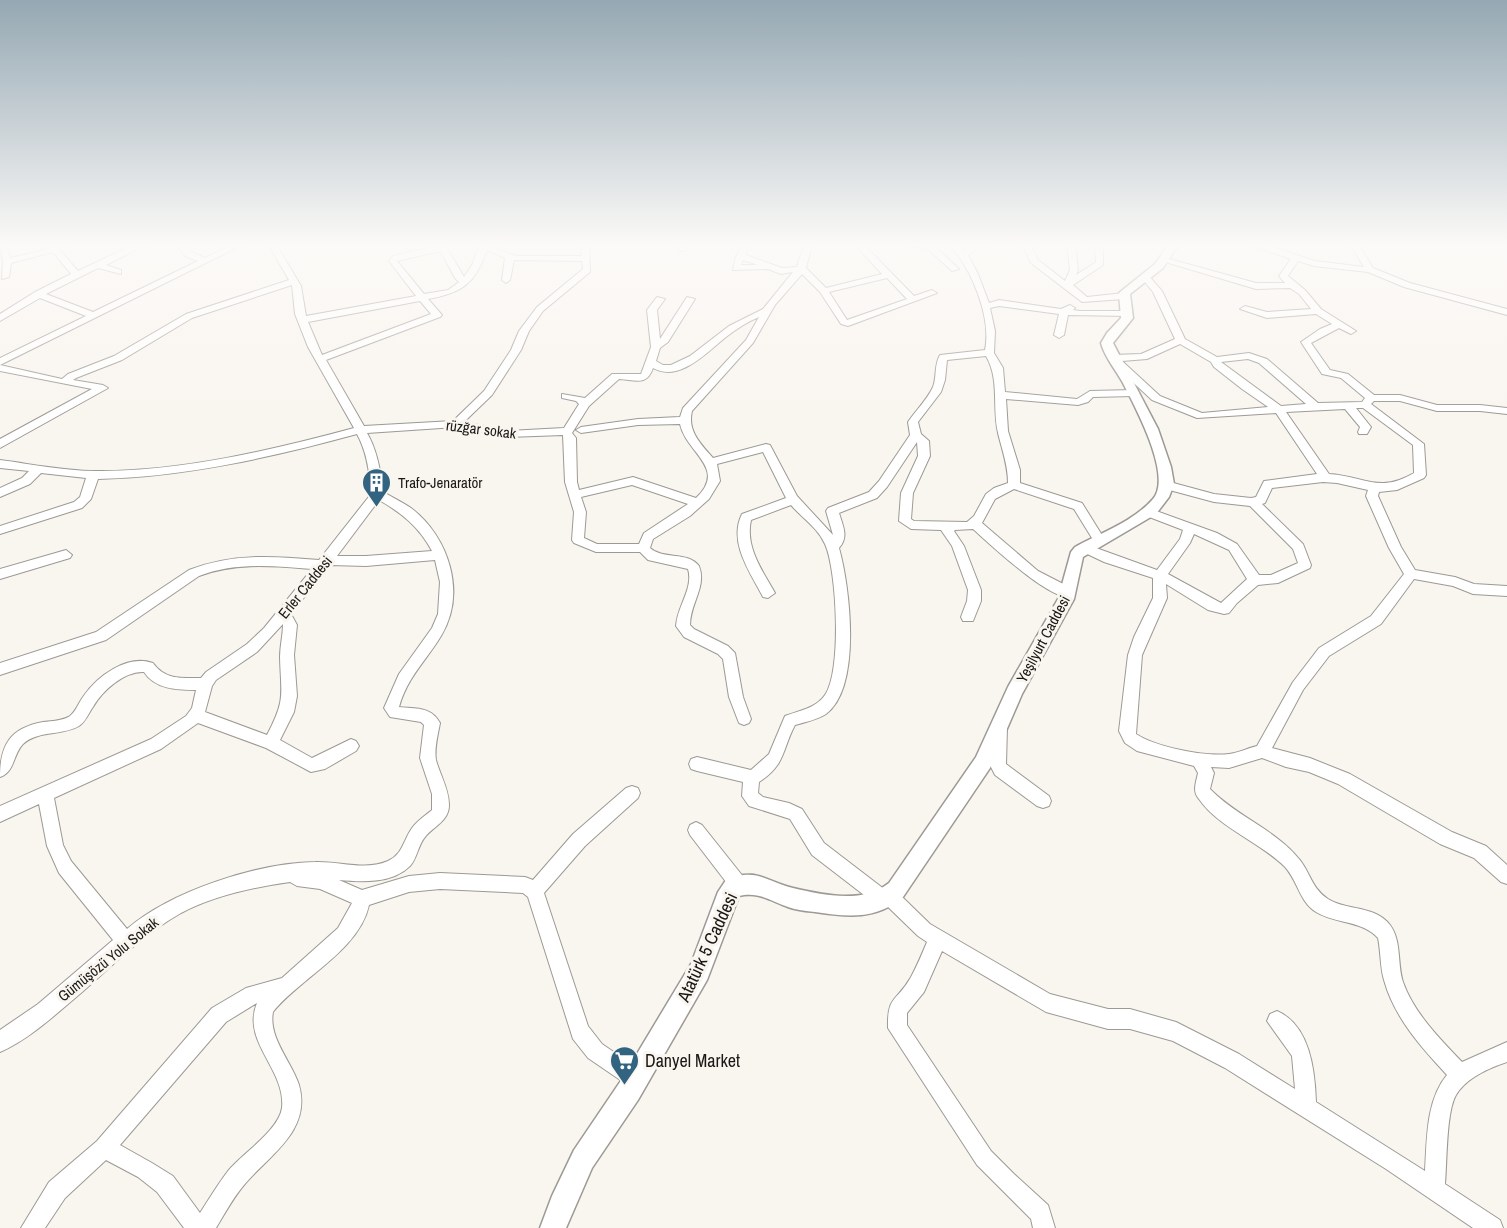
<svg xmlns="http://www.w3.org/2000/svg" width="1507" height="1228" font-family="'Archivo Narrow',sans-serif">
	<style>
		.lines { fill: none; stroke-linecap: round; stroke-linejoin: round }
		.minor-casing { stroke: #9d9994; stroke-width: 2 }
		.major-casing { stroke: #9d9994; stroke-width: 3 }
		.minor { fill: #fff; fill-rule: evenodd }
		.major { fill: #fff; fill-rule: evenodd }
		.labels { text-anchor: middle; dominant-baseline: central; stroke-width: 6; stroke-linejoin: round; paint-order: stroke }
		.street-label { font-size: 15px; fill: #1a1816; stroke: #f9f5ef }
		.poi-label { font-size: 15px; fill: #1a1816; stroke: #f9f5ef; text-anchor: start }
		.near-street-label { font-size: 18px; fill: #1a1816; stroke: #f9f5ef }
		.near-poi-label { font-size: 18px; fill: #1a1816; stroke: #f9f5ef; text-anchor: start }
	</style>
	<rect width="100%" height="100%" fill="#f9f5ef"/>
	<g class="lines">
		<defs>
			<path id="minor" d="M0,244H6L10,258L41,251L55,244H67L59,249L78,271L135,244H147L106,265L121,270V274L98,268L46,294L93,312L198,261L185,256L176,244H185L191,252L205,258L233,244H244L0,365L62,379L68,374L114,356L186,314L289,280L268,244H276L301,286L306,316L416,296L389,261L393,256L436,246L447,248L464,277L472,265L480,244C493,244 504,254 518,256H582L581,244H589L590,272L543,311L529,331L521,350L492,395L464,422L508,431L564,428L579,404L576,401L562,398V394L585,398L612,374H641L651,347L647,310L657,297L665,299L657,310L660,339L687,297L695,299L668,342L660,348L656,361L663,365H671L690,356L729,326L763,309L793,272L781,274L768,269L733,270L736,256L739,253L738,244H746V255L782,268L797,267L804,244H812L806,268L826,288L882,274L854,244H863L914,296L932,290L937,293L848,326L841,324L820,292L802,274L775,305L753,343L692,411C687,431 701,444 713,458L766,444L770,445L797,496L833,535L826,511L828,508L869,492L879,481L910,435L908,422C916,410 927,400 933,387C937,376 934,365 940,355L985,350C992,318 971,266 948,244H958L964,250L976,244H987L968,255L978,274L989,303L999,300L1061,309L1070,305L1075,308L1073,310L1080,311H1131V315L1128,316L1068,315L1064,335L1059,338L1054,335L1059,314L999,306L990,308L995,331L994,353L1003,368L1005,392L1077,399L1090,391L1134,390L1139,393L1134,396L1093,397L1088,402L1078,405L1006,399L1008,431L1020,470V483L1082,503L1105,540L1099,544L1095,543L1074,509L1014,489L995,499L982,523L1038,571L1073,589L1075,593L1073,597C1052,603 990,544 973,529L955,530L954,531L964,546L981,590V601L973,621H963L961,617L967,601L968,590L952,546L941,530L911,529L899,521L901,493L918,456L917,442L887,487L877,498L839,513C843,526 849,537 839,548C850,587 862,687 826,714C817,720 805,722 795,725C782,749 786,765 759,782L758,793L763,797L789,803L802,809L824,843L884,889L889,887L895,890L930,924L1050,994L1108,1009H1130L1176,1022L1239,1054L1295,1089L1292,1056L1267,1021L1270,1014L1277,1011C1310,1025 1315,1071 1316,1102L1425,1171C1427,1139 1426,1100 1447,1075C1421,1047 1394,1017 1384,980C1380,967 1381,952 1378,938C1362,920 1335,924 1316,912C1299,901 1298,881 1285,867C1260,842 1219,828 1199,799C1192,791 1196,783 1198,773L1194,766L1137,751L1125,743L1119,731L1128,655L1134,637L1153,598V578L1104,562L1081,551L1079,548L1085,544L1157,570L1180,539L1183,530L1144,515L1142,512L1144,509L1148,508L1217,533L1237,544L1259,575H1271L1298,563L1293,549L1250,506L1214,502L1162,488L1160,485L1166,481L1214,494L1251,498L1256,497L1264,481L1317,474L1276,413L1197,418L1152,400L1109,360V356L1113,355L1141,354L1175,339L1153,292L1141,277L1142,275H1148L1162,291L1185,339L1217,357L1249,353L1267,359L1318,403L1362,402L1365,398L1341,378L1322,374L1301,342L1320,329L1332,324L1316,314L1267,318L1240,309L1245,306L1267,312L1311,309L1299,294L1290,288L1256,289L1162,261V257L1256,283H1285L1279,276L1291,259L1248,244H1262L1315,261L1364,267L1350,244H1358L1373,268L1410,283L1507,309V315L1404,287L1368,272L1314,266L1298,261L1288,276L1305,290L1321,309L1356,331L1351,334L1339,328L1311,343L1330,370L1348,374L1374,395H1400L1437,405H1480L1507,408V414L1480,411H1437L1400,401H1374L1371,404L1424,444L1426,475L1424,478L1397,490L1379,492L1378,496L1401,547L1415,570L1455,577L1474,584L1507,586V596L1473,594L1453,586L1414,579L1381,624L1329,656L1303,690L1272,748L1310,758L1350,774L1452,832L1486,846L1507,865V884L1501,882L1474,858L1440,844L1338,784L1309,772L1286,767L1262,758L1229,768L1211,767L1214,773L1210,789C1236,816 1276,830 1299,859C1310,872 1312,889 1328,899C1347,911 1375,905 1390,925C1402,941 1397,964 1403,982C1414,1013 1440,1039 1462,1062L1507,1042V1062C1489,1068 1466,1078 1456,1095C1446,1112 1447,1163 1445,1184L1500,1220L1503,1228H1473L1386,1169L1225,1068L1173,1041L1130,1029H1108L1046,1012L942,951L924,992L907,1013V1025L991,1151L1014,1174L1048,1205L1055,1228H1033L1031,1219L977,1165L888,1028C887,995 897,1002 911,977C917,966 922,954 927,942L918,936L887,906L883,908L877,905L812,855L790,819L749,806L742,796L743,782L697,771L691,769L689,764L691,759L697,757L751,770L769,754L785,716C800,710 815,709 825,695C842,672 837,570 825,544C818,528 802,518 791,505L751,520C745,547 762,570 775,593L768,598L763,597C750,572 728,542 742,514L786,498L763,452L717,464L720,481L709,499L690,516L653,539L650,548C663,560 688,551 699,566C707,587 690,603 690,625L694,629L728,646L735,653L743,697L751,719L749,723L744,725L739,723L729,697L723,659L718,654L684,637L676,626C677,606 694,588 688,569L648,560L640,552H596L574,543L572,540L574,512L565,482L563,435L508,437L456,427L367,433C377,450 381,472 383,492C392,497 402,502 411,508C449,537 467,593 441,636C426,661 408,676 399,707C415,709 431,706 440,723C438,734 434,749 436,760C440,775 449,789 449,805C449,821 434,826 425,837C418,845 417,859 410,866C392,884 362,882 339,880L362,890L409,876L440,873L525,877L533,880L573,834L626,788L632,786L638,788L640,793L638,798L585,846L544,893L588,1026L602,1044L643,1072L646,1079L643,1086L636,1089L629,1086L588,1058L573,1039L528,897L523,893L440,889L409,892L369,905C359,951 300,978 273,1012C268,1038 292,1062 299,1085C312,1131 269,1155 244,1185C233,1198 225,1213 216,1228H184L157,1192L138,1177L106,1160L65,1198L45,1228H21L49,1182L97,1141L212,1008L246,988L282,978L338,928L352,903L320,889L297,886L290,882C254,887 213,896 181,913C144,934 113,965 81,993C57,1013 30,1039 0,1052V1030L38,1004L113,940L59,873L47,846L39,804L0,822V806L151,739L186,716L192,708L196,690C177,690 155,689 144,672C124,671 102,691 93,707C88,714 86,721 79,726C62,736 38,730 23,744C13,754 15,772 0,777C0,745 10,728 43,722C52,721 62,721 70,716C76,711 78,704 83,697C97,676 127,654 153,663C165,680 182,678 201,678L206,672L247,644L264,628L312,569C273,566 236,562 199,576L106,640L0,675V663L96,632L189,570C232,553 274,556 319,560L371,494C370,474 367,452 357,434C273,457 185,477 98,479L91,499L82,508L0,534V526L74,502L80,497L86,478L41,473L30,484L0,497V488L22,478L29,471L0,468V460C31,464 64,471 96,471C179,472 273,450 354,428L308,347L295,314L292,285L192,318L122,360L76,378L73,380L103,385L108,388L0,448V439L92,389L0,371V358L86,316L40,298L0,321V314L35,292L71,274L53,252L11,263L9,277L2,279L3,261ZM487,250L505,258L502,280L506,283L510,280L514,260L582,261L583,269L537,307L519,331L511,350L484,391L453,421L364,426L326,360L440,317L442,315L428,299C462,293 475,284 487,250ZM436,252H441L455,278L459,282L448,290L424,294L397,261ZM743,260L758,265H741ZM887,278L907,299L847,320L829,292ZM420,301L431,314L322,355L308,322ZM759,317L746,340L683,408L680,417L638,419L581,427L576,430L581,433L638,425L680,424C686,453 728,468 696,498L633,477L579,490L577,482L576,438L572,433L589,406L619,379C636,380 647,386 653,368C680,383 708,351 726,337C736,329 747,322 759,317ZM1180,344L1211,362L1214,367L1242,389L1268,407L1202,413L1160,396L1122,361L1147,359ZM986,356C1000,380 992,407 998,433C1002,450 1008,465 1008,483L994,488L986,494L974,516L967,522L914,521L911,519L913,493L930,456L929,441L921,434L918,422L941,392L945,380L947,360ZM1248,359L1259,363L1306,404L1281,406L1221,362ZM1356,408H1363L1413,445L1414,473C1378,494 1365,476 1329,474L1286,412L1345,409L1360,427L1358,432L1359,434H1367L1371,427ZM1323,482L1337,483L1368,490L1366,496L1389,548L1404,574L1371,616L1319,648L1293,682L1257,746C1248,748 1238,753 1229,754C1204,757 1156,747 1136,734L1142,655L1167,598L1166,584L1208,610L1224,614L1229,613L1237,603L1258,585L1278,583L1310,568L1311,565L1303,544L1262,504L1265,503L1272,488ZM632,485L688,504L644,533L639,544H597L584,538L586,512L581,497ZM379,500C402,513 419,527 432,551L366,556H337ZM1194,534L1229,550L1247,579L1221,603L1168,574L1190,543ZM435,560L440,582L438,614L432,628L399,674L384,708L390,717L421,722L424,725L420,758L432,794V810C426,815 417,821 412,828C403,841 403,854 388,861C365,871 339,861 315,862C257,863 171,891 127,929L71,861L63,845L54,798L161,749L198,723L266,748L311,772L325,769L356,751L359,746L356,741L351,739L312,758L280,740L294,712L297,696L294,655L297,625L291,614L330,565L366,566ZM283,624C283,635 280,646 280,657C281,695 286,699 267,735L205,712L212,686L216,680L257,652ZM257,1003C241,1042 286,1069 282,1108C279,1130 242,1154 228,1171C218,1184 209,1199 200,1213L173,1176L152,1163L120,1145L226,1022Z
				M679,244H687L685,251H679Z
				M896,244H932L959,269L952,271L927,248Z
				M1022,244H1030L1038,260L1065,281L1070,270L1067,244H1075L1078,270L1076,275L1096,262L1095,244H1103V265L1073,285L1087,297L1124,293L1129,296L1124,299L1082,302L1031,263Z
				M66,550L72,555L70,558L0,579V569Z
				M999,721L1004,722L1007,727L1006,764L1049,796L1051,801L1049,806L1043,808L1037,806L995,775L990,765L991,727L994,722Z
				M696,822L702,825L745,879L748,885L745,891L739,893L733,891L690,835L688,830L690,825Z"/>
			<path id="major" d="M1169,244H1179L1163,268L1130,294L1133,318L1113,343L1158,429L1171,467L1174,484L1169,497L1156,514L1083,557L1074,599L1022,694L990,768L903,897C877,920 847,917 815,912C806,911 796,910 788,907C771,901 758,891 739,896L707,980L638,1100L592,1168L566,1228H540L552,1196L574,1150L620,1082L691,964L718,892L726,880C757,867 764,881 793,888C823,895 863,904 889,883L976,757L1008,687L1058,599L1071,552L1075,547C1100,533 1133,522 1153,499C1173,476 1135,407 1123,383C1116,370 1105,358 1101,343L1107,333L1121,318L1119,293L1155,264Z"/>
		</defs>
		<use href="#minor" class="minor-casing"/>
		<use href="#major" class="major-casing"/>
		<use href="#minor" class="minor"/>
		<use href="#major" class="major"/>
	</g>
	<linearGradient id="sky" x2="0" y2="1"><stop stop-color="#95a8b3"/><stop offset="0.59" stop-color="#fcfaf8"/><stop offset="1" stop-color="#fcfaf8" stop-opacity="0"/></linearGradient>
	<rect width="1507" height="416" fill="url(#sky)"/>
	<defs>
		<symbol id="building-pin" viewBox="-11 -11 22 30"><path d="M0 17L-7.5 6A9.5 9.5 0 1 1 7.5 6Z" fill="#326381" stroke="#f9f5ef"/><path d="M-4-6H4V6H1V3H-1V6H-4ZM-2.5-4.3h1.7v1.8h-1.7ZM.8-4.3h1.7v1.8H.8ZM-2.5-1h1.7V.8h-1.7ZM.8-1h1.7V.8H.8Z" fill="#fff"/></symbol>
		<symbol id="supermarket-pin" viewBox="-11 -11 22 30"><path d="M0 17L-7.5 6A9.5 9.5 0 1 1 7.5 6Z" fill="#326381" stroke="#f9f5ef"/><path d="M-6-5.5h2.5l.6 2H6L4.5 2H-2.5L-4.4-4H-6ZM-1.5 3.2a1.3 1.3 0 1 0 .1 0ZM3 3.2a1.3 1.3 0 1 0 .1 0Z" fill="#fff"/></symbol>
	</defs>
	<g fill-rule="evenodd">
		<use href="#building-pin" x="360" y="466" width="33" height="45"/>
		<use href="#supermarket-pin" x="608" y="1044" width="33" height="45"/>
	</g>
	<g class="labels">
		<g class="street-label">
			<text transform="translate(481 429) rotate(7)">rüzğar sokak</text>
			<text transform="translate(305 587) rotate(-51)">Erler Caddesi</text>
			<text transform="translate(1043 639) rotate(-62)">Yeşilyurt Caddesi</text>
			<text transform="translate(108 959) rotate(-39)">Gümüşözü Yolu Sokak</text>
		</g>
		<g class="poi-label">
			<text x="398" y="482">Trafo-Jenaratör</text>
		</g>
		<g class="near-street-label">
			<text transform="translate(707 947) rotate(-65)">Atatürk 5 Caddesi</text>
		</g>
		<g class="near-poi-label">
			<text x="645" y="1060">Danyel Market</text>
		</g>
	</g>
</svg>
